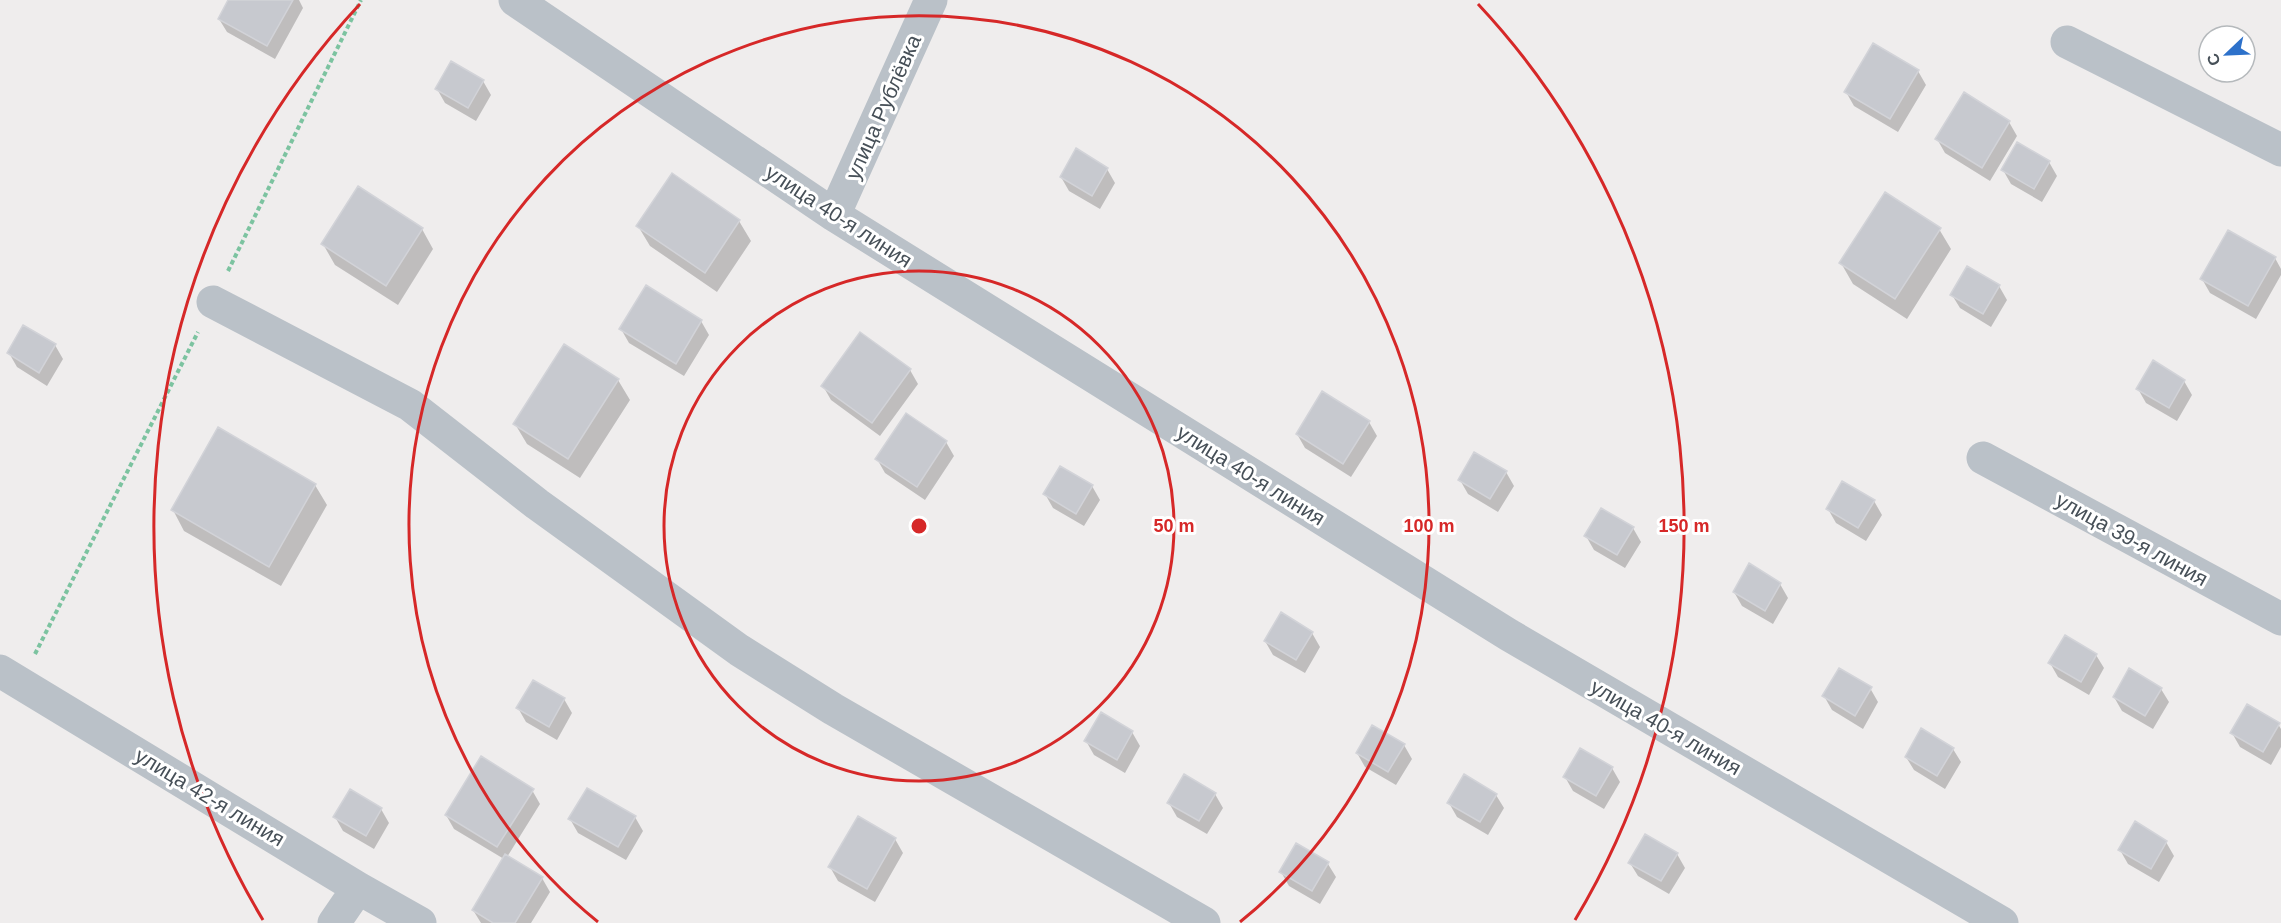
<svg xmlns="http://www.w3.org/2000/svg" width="2281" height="923" font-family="Helvetica,sans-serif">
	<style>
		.shadow { fill: #0003 }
		.building { fill: #c7c9cf; stroke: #d2d3d8; stroke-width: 1.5 }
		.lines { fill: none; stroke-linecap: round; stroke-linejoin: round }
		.path { stroke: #7cc3a0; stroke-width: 4; stroke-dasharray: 4.5 3; stroke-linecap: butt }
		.minor { stroke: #bac1c8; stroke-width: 33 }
		.ring { fill: none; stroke: #d62828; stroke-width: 3 }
		.labels { text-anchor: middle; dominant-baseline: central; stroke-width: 6; stroke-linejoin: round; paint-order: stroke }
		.street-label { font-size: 21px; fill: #475058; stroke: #fff }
		.centre { fill: #d62828; stroke: #fff; stroke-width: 3 }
		.ring-label { font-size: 18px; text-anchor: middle; font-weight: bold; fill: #d62828; stroke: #fff; stroke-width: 6; stroke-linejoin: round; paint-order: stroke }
	</style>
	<rect width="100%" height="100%" fill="#efeded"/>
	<path class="shadow" d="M230,0H299L303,8L275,59L227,32L219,19Z
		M1918,71L1926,85L1898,132L1854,106L1846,92Z
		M483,81L491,95L476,121L445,103L437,89Z
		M1965,94L2009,122L2017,136L1990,181L1945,153L1937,139Z
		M2049,162L2057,176L2042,202L2011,184L2003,170Z
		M1107,169L1115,183L1100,209L1069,191L1061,177Z
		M739,221L751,241L717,292L650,246L638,226Z
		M422,229L433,249L398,305L335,265L323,244Z
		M1939,229L1951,249L1907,319L1853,284L1841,263Z
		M2275,258L2281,269V275L2256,319L2210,293L2202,279Z
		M1999,286L2007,300L1991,327L1960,308L1952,295Z
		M701,321L709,335L684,376L629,343L621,329Z
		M55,345L63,359L47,386L17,367L9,353Z
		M910,370L918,384L880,436L831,400L823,386Z
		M618,380L630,400L580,478L527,444L515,424Z
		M2184,381L2192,395L2177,421L2146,403L2138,389Z
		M906,415L946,442L954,456L925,500L885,473L877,459Z
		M1369,422L1377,436L1351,477L1305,448L1297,434Z
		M1506,472L1514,486L1498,512L1468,494L1460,480Z
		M315,485L327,505L281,586L184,531L173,510Z
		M1092,486L1100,500L1084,526L1053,508L1045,494Z
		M1874,501L1882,515L1866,541L1836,523L1828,509Z
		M1633,528L1641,542L1625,568L1594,550L1586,536Z
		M1780,584L1788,598L1773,624L1742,606L1734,592Z
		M1312,633L1320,647L1305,673L1273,655L1265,641Z
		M2096,655L2104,668L2089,695L2058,677L2050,663Z
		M1870,688L1878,702L1863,729L1832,710L1824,696Z
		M2161,689L2169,702L2153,729L2122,711L2114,697Z
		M564,699L572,713L557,740L526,722L518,708Z
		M2278,724L2281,729V747L2271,765L2240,747L2232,733Z
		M1132,732L1140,746L1125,773L1094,755L1086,741Z
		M1404,745L1412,759L1396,785L1365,767L1357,753Z
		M1953,749L1961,762L1945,789L1914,770L1906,757Z
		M1612,768L1620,782L1604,809L1573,791L1565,777Z
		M532,790L540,804L507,857L542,878L550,892L531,923H481L473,910L504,859L454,829L446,815Z
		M1215,794L1223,808L1207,834L1177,817L1169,803Z
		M1496,795L1504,808L1488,835L1457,817L1449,803Z
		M381,809L389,823L374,849L343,831L335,817Z
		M635,817L643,831L626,860L578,833L570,819Z
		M895,839L903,853L875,902L838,881L830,867Z
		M2166,842L2174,856L2159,882L2128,864L2120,850Z
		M1677,854L1685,868L1669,894L1638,876L1630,863Z
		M1328,864L1336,877L1320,904L1289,886L1281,872Z"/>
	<path class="building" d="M228,0H293L267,46L218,19Z
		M1873,43L1919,70L1890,119L1844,92Z
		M451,61L484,80L468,108L435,89Z
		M1964,92L2010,121L1982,168L1935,139Z
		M2017,142L2050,161L2034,189L2001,170Z
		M1076,148L1108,168L1092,196L1060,177Z
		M672,173L740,220L705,273L636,226Z
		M358,186L423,228L386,286L321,244Z
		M1885,192L1941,228L1895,299L1839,263Z
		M2228,230L2276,257L2248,306L2200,279Z
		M1967,266L2000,285L1983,314L1950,295Z
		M646,285L702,320L676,364L619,329Z
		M23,325L56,344L39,373L7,353Z
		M860,332L911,369L872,423L821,386Z
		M564,344L619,379L568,459L513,424Z
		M2153,360L2185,380L2169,408L2136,389Z
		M1322,391L1370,421L1343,464L1296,434Z
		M906,413L947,441L917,487L875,459Z
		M218,427L316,484L269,567L171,510Z
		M1474,452L1507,471L1490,499L1458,480Z
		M1060,466L1093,485L1076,514L1043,494Z
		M1842,481L1875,500L1858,528L1826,509Z
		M1601,508L1634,527L1617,555L1584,536Z
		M1749,563L1781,583L1765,611L1733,592Z
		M1281,612L1313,632L1296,660L1264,641Z
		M2065,635L2097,654L2081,682L2048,663Z
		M1839,668L1872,687L1855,716L1822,696Z
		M2129,668L2162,688L2145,716L2113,697Z
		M533,680L565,698L549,727L516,708Z
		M2247,704L2280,723L2263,752L2230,733Z
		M1101,712L1133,731L1117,760L1084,741Z
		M1372,725L1405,744L1388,772L1356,753Z
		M1921,728L1954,748L1937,776L1905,757Z
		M1580,748L1613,767L1596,796L1563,777Z
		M481,756L534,789L497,847L445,815Z
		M1184,774L1216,793L1199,821L1167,803Z
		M1464,774L1497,794L1480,822L1447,803Z
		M587,788L636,816L618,847L568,819Z
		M350,789L382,808L366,836L333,817Z
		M858,816L896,838L867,889L828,867Z
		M2135,821L2167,841L2151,869L2118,850Z
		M1645,834L1678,853L1661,881L1628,863Z
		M1296,843L1329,862L1312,891L1279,872Z
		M505,854L543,877L515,923H493L472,910Z"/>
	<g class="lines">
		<path class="path" d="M228,271L361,0
			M35,654L198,332"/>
		<path class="minor" d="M515,0L834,215L1509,635L2002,923
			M2067,42L2281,150
			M834,215L931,0
			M213,302L410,405L537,504L739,650L833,709L1204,923
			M1983,458L2281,619
			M0,671L358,888L420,923
			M334,923L358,888"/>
	</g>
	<g class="ring">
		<circle cx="919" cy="526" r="255"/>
		<path d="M598 922A510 510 0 1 1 1240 922"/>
		<path d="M263 920A765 765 0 0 1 360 4M1478 4A765 765 0 0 1 1575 920"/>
	</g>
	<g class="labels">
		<g class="street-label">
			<text transform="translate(883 107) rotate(-66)">улица Рублёвка</text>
			<text transform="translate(839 216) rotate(33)">улица 40-я линия</text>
			<text transform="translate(1251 475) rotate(32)">улица 40-я линия</text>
			<text transform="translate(2132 539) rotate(29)">улица 39-я линия</text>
			<text transform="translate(1666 727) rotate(30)">улица 40-я линия</text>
			<text transform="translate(210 797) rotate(31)">улица 42-я линия</text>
		</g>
	</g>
	<circle cx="919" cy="526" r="9" class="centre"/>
	<g class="ring-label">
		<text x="1174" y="532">50 m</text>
		<text x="1429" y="532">100 m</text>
		<text x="1684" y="532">150 m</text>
	</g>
	<g transform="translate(2227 54) rotate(247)"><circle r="28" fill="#ffffff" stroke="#b5b9bc" stroke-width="1.5"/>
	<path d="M0-4.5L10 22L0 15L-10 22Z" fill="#2d71ca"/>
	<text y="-9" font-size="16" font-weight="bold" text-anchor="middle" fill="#475058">С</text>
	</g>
</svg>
